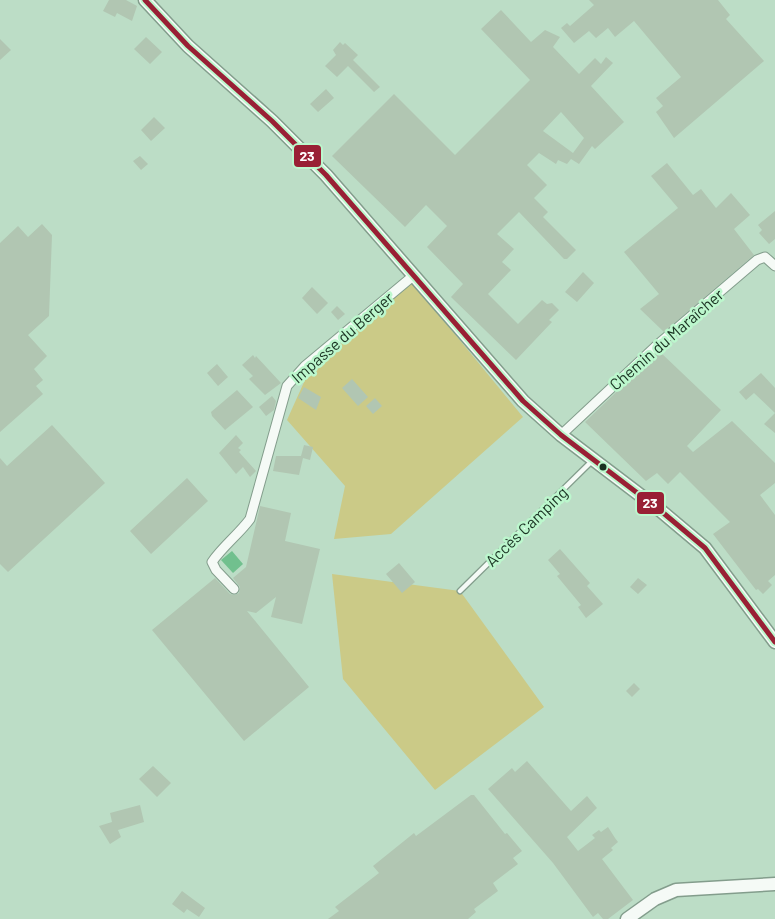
<svg xmlns="http://www.w3.org/2000/svg" width="775" height="919" font-family="Barlow,sans-serif">
	<style>
		.green { fill: #cbca87 }
		.water { fill: #71c08e }
		.building { fill: #b1c6b2; fill-rule: evenodd }
		.lines { fill: none; stroke-linecap: round; stroke-linejoin: round }
		.lane-casing { stroke: #839d8c; stroke-width: 7 }
		.street-casing { stroke: #839d8c; stroke-width: 11 }
		.secondary-casing { stroke: #839d8c; stroke-width: 15 }
		.lane { stroke: #f5faf6; stroke-width: 4.5 }
		.street { stroke: #f5faf6; stroke-width: 9 }
		.secondary { stroke: #f5faf6; stroke-width: 12 }
		.bus-1-casing { stroke: #bcf7cd; stroke-width: 9 }
		.bus-1 { stroke: #992035; stroke-width: 5 }
		.bus-dot { fill: #193121; stroke: #bcf7cd; stroke-width: 2 }
		.labels { text-anchor: middle; dominant-baseline: central; stroke-width: 5; stroke-linejoin: round; paint-order: stroke }
		.street-label { font-size: 16px; fill: #193121; stroke: #bcf7cd }
		.line-badge { stroke: #bcf7cd; stroke-width: 2 }
		.badge-label { font-size: 14px; text-anchor: middle; font-weight: bold; fill: #fff }
	</style>
	<rect width="100%" height="100%" fill="#bcddc6"/>
	<path class="green" d="M412,282L523,417L391,534L334,539L345,486L287,420L309,371Z
		M332,574L460,591L544,707L435,790L343,679Z"/>
	<path class="water" d="M232,551L243,564L233,573L221,560Z"/>
	<path class="building" d="M109,0H126L137,6L132,21L117,13L115,17L103,11Z
		M589,0H718L730,15L726,19L764,61L674,138L656,112L663,106L656,98L681,77L634,21L615,37L608,28L596,38L589,31L574,43L561,28L567,23L570,26L594,5Z
		M501,10L531,42L545,30L560,37L553,47L579,74L595,58L601,64L606,57L613,63L591,86L624,122L595,149L592,146L579,164L571,159L567,164L558,160L556,164L539,153L527,165L547,185L534,198L548,212L543,217L576,250L567,259H564L519,212L497,234L514,249L502,262L511,270L488,294L518,324L542,300L547,304L552,303L559,310L549,320L552,322L516,360L451,297L463,284L427,247L447,226L426,205L405,227L332,156L394,94L455,155L530,80L481,29ZM561,112L584,138L573,153L543,131Z
		M146,37L162,52L150,64L134,49Z
		M0,39L11,50L0,60Z
		M340,42L343,45L345,43L358,55L353,60L380,87L374,92L348,66L337,77L325,66L336,55L333,50Z
		M326,89L334,98L318,112L310,104Z
		M154,117L165,128L151,141L141,130Z
		M140,156L148,164L141,170L133,161Z
		M667,163L693,195L701,189L716,208L731,193L750,215L734,229L754,255L664,332L640,309L659,294L624,252L678,208L651,176Z
		M775,211V239L769,244L759,233L762,230L758,225Z
		M42,224L52,235L49,316L28,335L47,356L34,369L43,380L36,386L43,394L0,432V243L18,226L28,237Z
		M583,272L594,283L577,302L565,292Z
		M312,287L328,303L317,314L302,298Z
		M337,306L345,314L338,320L331,312Z
		M659,351L721,410L687,446L693,452L732,421L775,463V483L760,495L775,515V575L768,581L772,585L763,594L758,589L756,590L713,534L730,522L680,472L668,484L657,473L646,481L585,422Z
		M253,355L255,358L256,356L281,383L265,395L249,379L253,376L242,365Z
		M217,364L228,377L218,386L207,373Z
		M761,373L775,388V413L754,393L746,400L739,392Z
		M352,379L368,397L358,406L342,388Z
		M304,387L321,397L316,410L298,398Z
		M237,390L253,407L225,430L212,416L211,412Z
		M272,396L276,401L274,410L266,416L259,407Z
		M375,398L382,406L373,414L366,406Z
		M775,413V433L764,424Z
		M52,425L105,483L8,572L0,564V458L7,466Z
		M236,435L243,443L238,448L241,450L239,452L256,471L250,477L243,467L236,474L219,453Z
		M304,445L313,447L310,460L303,458L299,475L273,471L276,456H301Z
		M187,478L208,501L151,554L130,531Z
		M260,506L291,513L285,541L320,549L302,624L271,617L276,597L256,613L247,611L309,687L244,741L152,630L215,578L230,594L235,595L239,593L240,587L233,578L246,567Z
		M560,549L590,583L587,586L603,604L586,618L578,607L581,605L557,576L560,574L548,560Z
		M399,563L415,582L402,593L386,574Z
		M638,578L647,585L638,594L630,587Z
		M634,683L640,689L632,697L626,691Z
		M527,761L571,811L587,796L597,808L567,837L578,851L595,838L592,835L599,830L601,832L608,827L615,838L618,842L611,848L613,850L602,859L633,900L608,919H603L598,913L593,917L553,863L488,789L512,768L515,772Z
		M153,766L171,783L157,797L139,779Z
		M471,795H474L505,834L507,833L522,851L513,858L518,864L493,883L498,891L474,909L476,912L468,919H328L339,911L335,907L379,873L373,866L414,833L416,836Z
		M140,805L144,822L118,830L121,837L110,844L99,826L112,822L110,813Z
		M182,891L205,908L199,917L187,909L184,913L172,904Z"/>
	<g class="lines">
		<defs>
			<path id="lane" d="M460,591L592,461"/>
			<path id="street" d="M561,435L655,347L757,260L765,257L775,266
				M234,589L216,570L212,562C223,546 239,534 250,519L287,386L305,366L413,276"/>
			<path id="secondary" d="M145,0L188,46L272,121L326,175L523,401L561,435L661,511L705,548L775,642
				M627,919L655,899L676,890L775,884"/>
		</defs>
		<use href="#lane" class="lane-casing"/>
		<use href="#street" class="street-casing"/>
		<use href="#secondary" class="secondary-casing"/>
		<use href="#lane" class="lane"/>
		<use href="#street" class="street"/>
		<use href="#secondary" class="secondary"/>
		<defs>
			<path id="bus-1" d="M145,0L188,46L272,121L326,175L523,401L561,435L661,511L705,548L775,642"/>
		</defs>
		<use href="#bus-1" class="bus-1-casing"/>
		<use href="#bus-1" class="bus-1"/>
	</g>
	<circle class="bus-dot" cx="603" cy="467" r="4.5"/>
	<g class="labels">
		<g class="street-label">
			<text transform="translate(342 337) rotate(-41)">Impasse du Berger</text>
			<text transform="translate(666 339) rotate(-41)">Chemin du Maraîcher</text>
			<text transform="translate(526 526) rotate(-44)">Accès Camping</text>
		</g>
	</g>
	<g class="line-badge">
		<rect x="293" y="144" width="29" height="24" rx="5" fill="#992035"/>
		<rect x="636" y="491" width="29" height="24" rx="5" fill="#992035"/>
	</g>
	<g class="badge-label">
		<text x="307" y="161">23</text>
		<text x="650" y="508">23</text>
	</g>
</svg>
